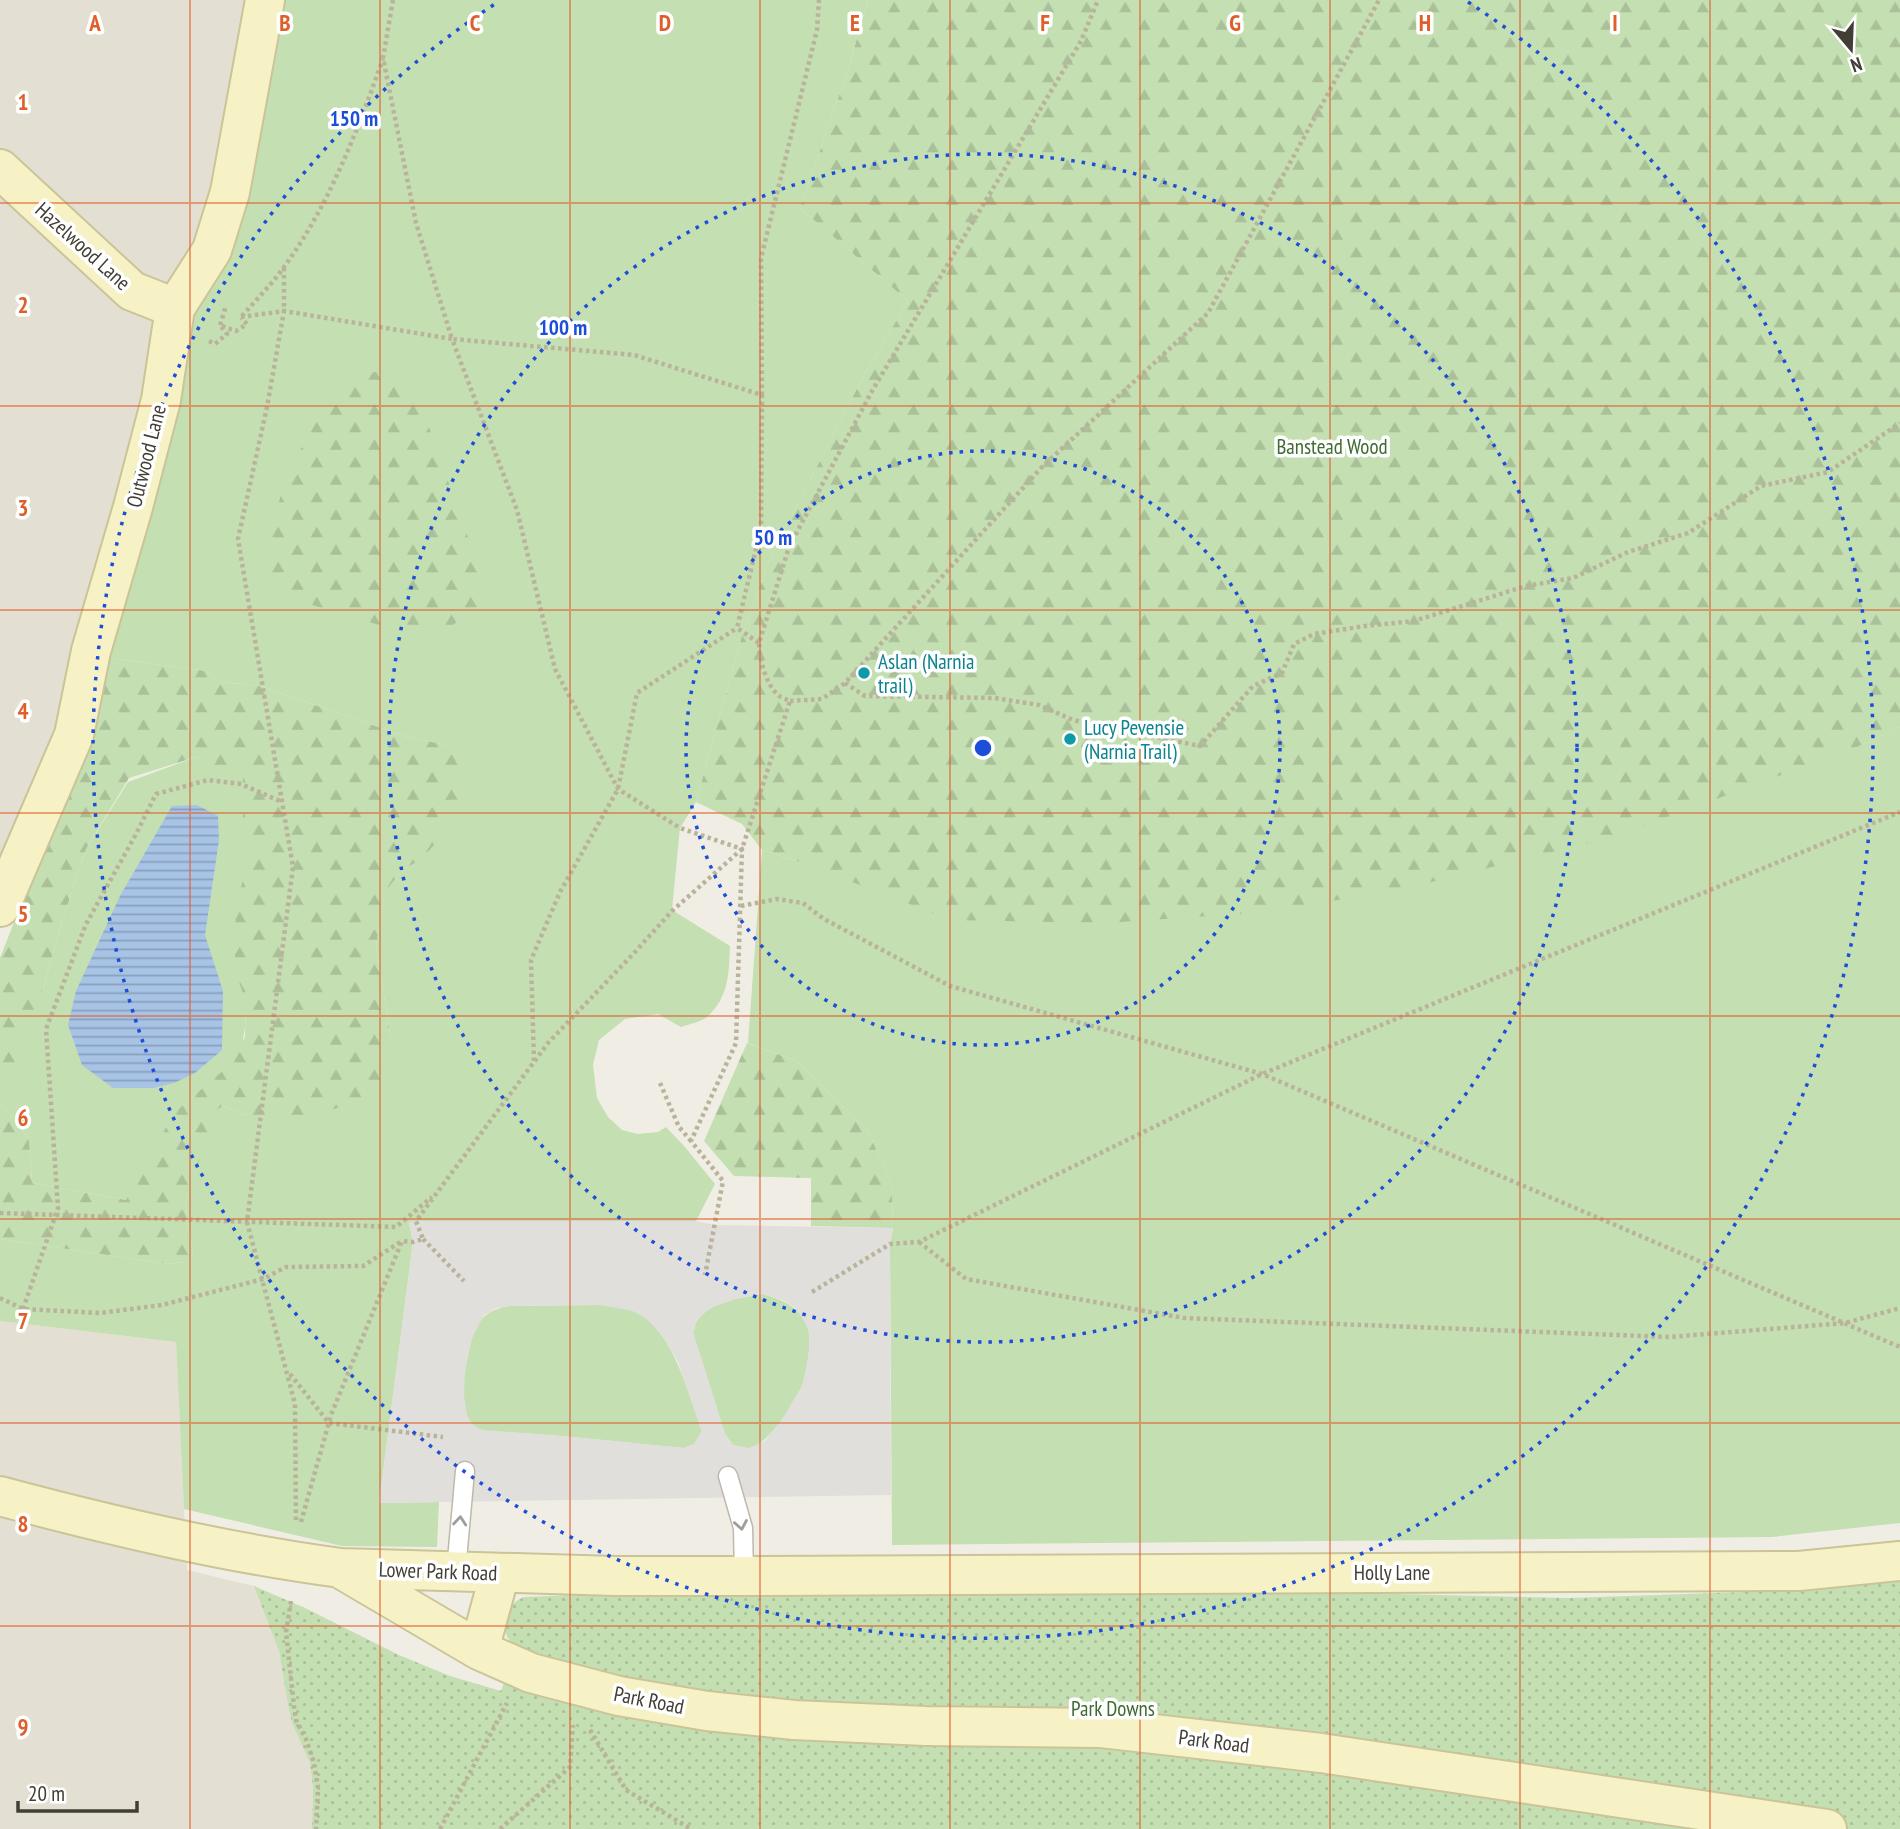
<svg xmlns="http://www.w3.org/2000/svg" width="1900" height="1829" font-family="'PT Sans Narrow',sans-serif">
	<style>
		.residential { fill: #e3e0d3 }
		.grass { fill: #c4dfb1 }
		.forest { fill: url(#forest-firs) }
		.park { fill: url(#park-dots) }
		.parking { fill: #e1dfdc; fill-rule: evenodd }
		.water { fill: url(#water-rules) }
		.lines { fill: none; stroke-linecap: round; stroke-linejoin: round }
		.lane-casing { stroke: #bdb9ab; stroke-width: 21 }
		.secondary-casing { stroke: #cac498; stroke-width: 42 }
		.path { stroke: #bab39b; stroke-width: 4.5; stroke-dasharray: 3.5 3.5; stroke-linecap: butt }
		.lane { stroke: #fff; stroke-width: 18 }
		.secondary { stroke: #f7f2c6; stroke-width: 38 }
		.oneway { stroke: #a09e9a }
		.grid { fill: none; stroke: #df5f2b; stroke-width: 2; stroke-opacity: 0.55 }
		.ring { fill: none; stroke: #1d4ed8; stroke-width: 3.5; stroke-dasharray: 3.5 7 }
		.culture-dot { fill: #0f9aa8; stroke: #fff; stroke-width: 2.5 }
		.labels { text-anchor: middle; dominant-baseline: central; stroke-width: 7; stroke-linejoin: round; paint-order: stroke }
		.street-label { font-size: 21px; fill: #413e35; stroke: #fff }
		.park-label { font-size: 21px; fill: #3e6b30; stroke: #fff }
		.culture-label { font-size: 21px; fill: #0d838f; stroke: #fff; text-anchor: start }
		.grid-label { font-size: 23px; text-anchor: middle; font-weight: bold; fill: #df5f2b; stroke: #fff; stroke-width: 7; stroke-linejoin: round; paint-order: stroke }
		.centre { fill: #1d4ed8; stroke: #fff; stroke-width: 3.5 }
		.ring-label { font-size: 21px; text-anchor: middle; font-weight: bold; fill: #1d4ed8; stroke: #fff; stroke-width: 7; stroke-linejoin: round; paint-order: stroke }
	</style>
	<defs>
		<pattern id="forest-firs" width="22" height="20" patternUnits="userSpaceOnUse" patternTransform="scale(1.75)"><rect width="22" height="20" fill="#c4dfb1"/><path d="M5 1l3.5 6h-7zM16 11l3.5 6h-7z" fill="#aac099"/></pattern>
		<pattern id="park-dots" width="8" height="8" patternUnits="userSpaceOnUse" patternTransform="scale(1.75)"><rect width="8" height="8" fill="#c4dfb1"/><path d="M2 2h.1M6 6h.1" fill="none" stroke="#aac099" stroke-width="1.8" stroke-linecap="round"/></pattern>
		<pattern id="water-rules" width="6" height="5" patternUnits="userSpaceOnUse" patternTransform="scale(1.75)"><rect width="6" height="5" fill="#a7c3e6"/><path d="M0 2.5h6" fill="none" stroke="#8aa0bb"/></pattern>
	</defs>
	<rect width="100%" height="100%" fill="#f0eee4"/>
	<path class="residential" d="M0,0H265L161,400L0,907Z
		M0,1321L176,1342L187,1570L254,1586L279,1651L289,1710L292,1723L310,1763L313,1789L312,1829H0Z"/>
	<path class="grass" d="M265,0H868L848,70L800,208L908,301L863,377L771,556L743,632L696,802L680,828L672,910L730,946C729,972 729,998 707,1017C701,1022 689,1024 681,1027L658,1014L625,1019L599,1040L593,1065L597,1098L608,1117L622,1130L638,1134L658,1132L666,1127L685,1147L715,1184L696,1221H417L409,1223L413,1242L379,1503L439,1502L437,1547L342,1546L184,1509L176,1342L0,1321V1239L167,1264L186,1262L193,1253L187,1222L186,1203L214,1111L223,1106L247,1116L391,1039L376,945L385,891L402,870L419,861L463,749L404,736L260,686L221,682L206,671L110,658L91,651L212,250Z
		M1900,727V1523L1772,1537L892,1545L890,1244L893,1228L892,1183L867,1130L797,1061L748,1043L762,850L800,862L1855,748Z
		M196,757L243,771L256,843L245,1027L237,1077L126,1200L32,1183L29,1139L0,1102V1066L41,996L60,928L86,849L128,782Z
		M763,1294C783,1300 801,1307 808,1329C812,1342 807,1370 803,1383C797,1400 768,1446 749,1448C744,1449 737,1446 733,1445L725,1434L693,1333C695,1328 695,1322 699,1318C714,1300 742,1298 763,1294Z
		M601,1305C611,1307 623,1307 633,1311C672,1325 689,1396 702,1431L694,1444L684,1448C628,1443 573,1436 517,1433C504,1432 481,1435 471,1423C459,1408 464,1372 468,1355C474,1327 479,1311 509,1306Z"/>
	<path class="forest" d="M868,0H1900V727L1855,748L1616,836L1387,893L1239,914L1105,923L951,920L800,862L762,850L742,824L696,802L743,632L771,556L863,377L908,301L800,208L848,70Z
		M389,370L417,393L477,563V607L446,630L416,636L299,601L272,579L266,552L281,494L320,406L356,375Z
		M110,658L206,671L221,682L260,686L404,736L464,749L459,800L434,845L419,861L402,870L385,892L376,945L391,1039L385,1072L375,1088L355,1102L311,1117L247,1116L223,1106L215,1111L186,1203L187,1222L193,1253L186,1262L167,1264L0,1239V1102L29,1139L32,1183L126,1200L174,1113L226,1068L245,1037L246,1001L235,971V940L236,906L247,865L243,816V772L230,771L196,757L129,778L86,849L60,928L41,996L11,1072L0,1068V958L20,907L89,749Z
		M747,1043L797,1061L867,1130L892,1183L893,1228L811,1226V1178L734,1176L704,1141Z"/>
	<path class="park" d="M1900,1579V1829H312L313,1789L310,1763L292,1723L289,1710L279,1651L254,1586L305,1608L399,1655L450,1676L501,1691L517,1648C513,1644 508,1640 506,1634C499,1619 510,1601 525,1597L625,1593L1265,1591L1569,1598L1744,1592Z"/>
	<path class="parking" d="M416,1221H696L714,1225L893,1228L890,1244L891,1495L379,1503L413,1242L409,1222ZM763,1294L783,1300L794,1307L802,1317L809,1331V1351L803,1384L783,1418L765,1441L749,1448L733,1445L725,1434L693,1333L697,1320L710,1308L736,1299ZM600,1305L633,1311L647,1319L663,1337L678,1362L702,1431L694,1444L684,1448L553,1435L482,1430L472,1424L467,1415L464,1396L465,1370L472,1338L484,1315L496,1308L509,1306Z"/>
	<path class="water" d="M197,805L218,816L219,840L205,935L223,991L222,1050L195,1073L174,1083L153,1088H113L82,1065L68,1025L76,991L120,896L172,806Z"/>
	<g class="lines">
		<defs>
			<path id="lane" d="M728,1476L743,1528L744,1576
				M456,1571L465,1471"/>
			<path id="secondary" d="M0,169L132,291L175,308
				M0,907L74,735L91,651L133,507L161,400L175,308L212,250L230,192L265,0
				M0,1496C112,1526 226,1553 341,1568L616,1576H744L1799,1571L1900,1561
				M343,1570L479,1650L531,1673L619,1696L707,1711L794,1720L926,1726L1101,1728L1321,1753L1827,1829
				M479,1650L500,1573"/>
		</defs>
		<use href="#lane" class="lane-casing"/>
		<use href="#secondary" class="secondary-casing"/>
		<path class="path" d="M393,0L383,58L416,223L452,339L634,355L762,395L761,528L737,628L759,643
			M284,268V311L267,407L238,539L293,867L247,1222L295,1404L296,1522
			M242,316C256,300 272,284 284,267C330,204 357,131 383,59
			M241,317L284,311L452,339L517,510L555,669L618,789L680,828L742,849L736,1043L691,1141L723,1181L705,1275
			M220,325L226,306
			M222,326L236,331L247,324L241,318
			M209,341L215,344L227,334L220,325
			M762,395L761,258L817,30L819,0
			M845,683L865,696L995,698L1039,705L1073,720L1200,746L1253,686L1282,673L1294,644L1314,634L1365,626L1414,621L1526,586L1573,578L1628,552L1688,533L1761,486L1828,472L1900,423
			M790,701L822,699L845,683L1042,467L1208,313L1379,0
			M741,906L777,899L803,903L824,919L950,986L1262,1074L1900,1347
			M534,1061L531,960L560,892L618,789L637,693L737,628
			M660,1083L679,1127L691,1141
			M0,1213L396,1227L432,1197
			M423,1239L464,1281
			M919,1242L966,1279L1184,1318L1669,1337L1845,1323L1900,1308
			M812,1292L890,1244L919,1242L1262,1074L1900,812
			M0,1298L23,1309L100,1313L162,1305L263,1279L286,1267L363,1266L402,1241
			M23,1309L58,1208L46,1029L86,924L135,836L156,794L208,780L241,784L282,802
			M290,1374L329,1423L443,1437
			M301,1522L331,1415L402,1241L413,1242L423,1239L416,1221L548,1043L635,952L672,911L742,849L790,701C786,699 782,698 779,696C766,685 759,659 759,643L789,547L872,391L1081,41L1098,0
			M291,1601L286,1632L294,1706L296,1720L306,1739L314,1763L318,1788L316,1829
			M590,1730L626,1790L691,1829
			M440,1829L507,1703
			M500,1829L570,1767L573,1725"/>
		<use href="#lane" class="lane"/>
		<use href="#secondary" class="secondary"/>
	</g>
	<defs><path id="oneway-chevron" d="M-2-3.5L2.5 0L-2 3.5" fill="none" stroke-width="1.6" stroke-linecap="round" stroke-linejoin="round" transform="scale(1.75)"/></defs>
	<g class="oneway">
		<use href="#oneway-chevron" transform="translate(460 1521) rotate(-85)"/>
		<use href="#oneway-chevron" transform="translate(741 1525) rotate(80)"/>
	</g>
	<path class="grid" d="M190,0V1829M380,0V1829M570,0V1829M760,0V1829M950,0V1829M1140,0V1829M1330,0V1829M1520,0V1829M1710,0V1829M0,203H1900M0,406H1900M0,610H1900M0,813H1900M0,1016H1900M0,1219H1900M0,1423H1900M0,1626H1900"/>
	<g class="ring">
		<circle cx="983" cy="748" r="297"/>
		<circle cx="983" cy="748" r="594"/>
		<path d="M1468 2A890 890 0 1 1 498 2"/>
	</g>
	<g class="culture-dot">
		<circle cx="864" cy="673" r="7"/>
		<circle cx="1070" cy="739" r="7"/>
	</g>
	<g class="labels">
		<g class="street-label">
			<text transform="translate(83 246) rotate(42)">Hazelwood Lane</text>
			<text transform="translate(146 456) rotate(-76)">Outwood Lane</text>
			<text transform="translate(438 1571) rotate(2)">Lower Park Road</text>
			<text x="1392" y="1572">Holly Lane</text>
			<text transform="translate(649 1700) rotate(11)">Park Road</text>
			<text transform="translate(1214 1741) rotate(7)">Park Road</text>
		</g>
		<g class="park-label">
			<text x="1332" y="446">Banstead Wood</text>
			<text x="1113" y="1708">Park Downs</text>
		</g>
		<g class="culture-label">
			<text x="878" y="661">Aslan (Narnia<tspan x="878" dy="24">trail)</tspan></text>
			<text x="1084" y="727">Lucy Pevensie<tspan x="1084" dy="24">(Narnia Trail)</tspan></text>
		</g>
	</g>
	<g class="grid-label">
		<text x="95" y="31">A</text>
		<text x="285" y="31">B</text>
		<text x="475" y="31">C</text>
		<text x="665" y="31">D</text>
		<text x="855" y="31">E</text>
		<text x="1045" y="31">F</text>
		<text x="1235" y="31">G</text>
		<text x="1425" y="31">H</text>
		<text x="1615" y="31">I</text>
		<text x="23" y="110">1</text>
		<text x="23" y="313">2</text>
		<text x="23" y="516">3</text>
		<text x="23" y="719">4</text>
		<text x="23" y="922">5</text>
		<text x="23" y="1126">6</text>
		<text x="23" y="1329">7</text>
		<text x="23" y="1532">8</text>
		<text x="23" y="1735">9</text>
	</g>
	<circle cx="983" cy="748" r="10" class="centre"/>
	<g class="ring-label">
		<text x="354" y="126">150 m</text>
		<text x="563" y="335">100 m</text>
		<text x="773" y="545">50 m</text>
	</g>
	<g transform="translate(1851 49) rotate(161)" stroke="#ffffff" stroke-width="5" paint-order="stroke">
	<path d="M0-5L12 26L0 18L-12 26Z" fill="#413e35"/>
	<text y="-10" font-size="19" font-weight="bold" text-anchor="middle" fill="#413e35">N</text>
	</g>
	<path d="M18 1801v10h119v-10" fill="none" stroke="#413e35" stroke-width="3.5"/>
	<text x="28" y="1801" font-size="21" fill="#413e35" stroke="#ffffff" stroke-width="5" paint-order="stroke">20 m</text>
</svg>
